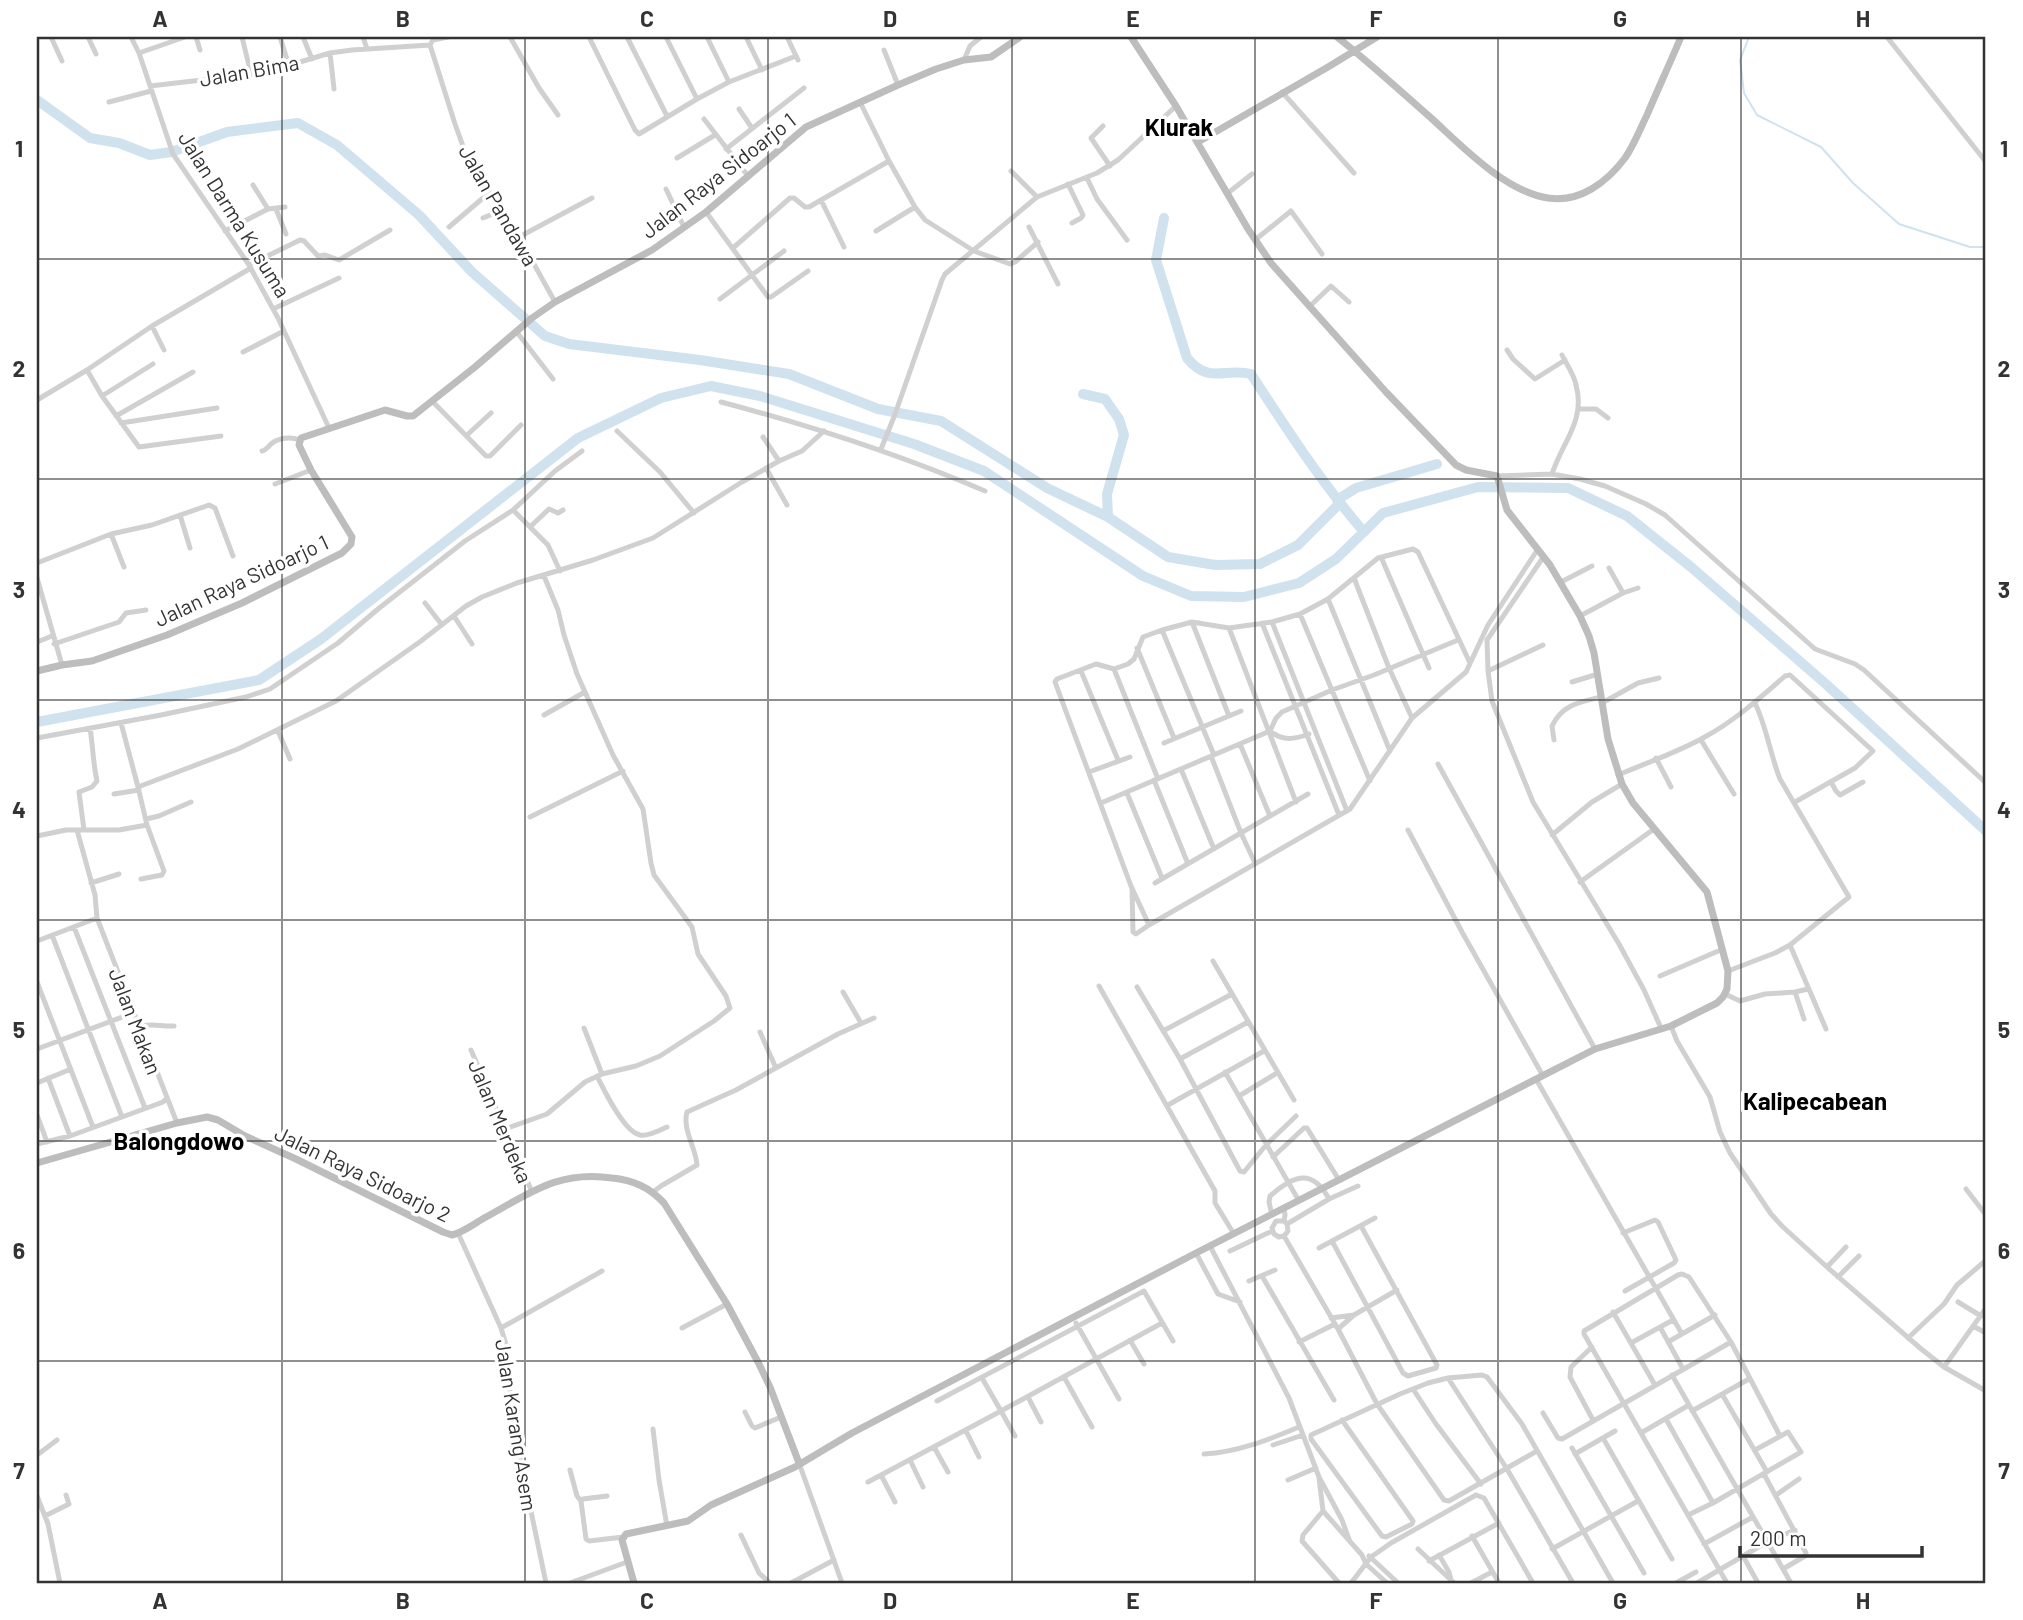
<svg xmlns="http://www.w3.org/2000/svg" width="2023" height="1620" font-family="Barlow,sans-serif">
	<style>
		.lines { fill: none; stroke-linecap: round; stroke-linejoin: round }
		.stream { stroke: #cfe2ee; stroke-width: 2 }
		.river { stroke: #cfe2ee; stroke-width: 10 }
		.street { stroke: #d0d0d0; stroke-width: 5 }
		.secondary { stroke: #bdbdbd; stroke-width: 7 }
		.grid { fill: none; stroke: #333; stroke-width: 2; stroke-opacity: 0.55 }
		.labels { text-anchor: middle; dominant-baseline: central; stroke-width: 7; stroke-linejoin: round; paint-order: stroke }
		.street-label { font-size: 21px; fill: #333; stroke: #fff }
		.quarter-label { font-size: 24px; font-weight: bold; fill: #000; stroke: #fff }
		.neatline { fill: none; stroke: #333; stroke-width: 2.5 }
		.grid-label { font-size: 23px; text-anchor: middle; font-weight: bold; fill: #333 }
	</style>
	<rect width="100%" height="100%" fill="#fff"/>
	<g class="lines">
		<path class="stream" d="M1749,37L1740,60L1744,93L1757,115L1821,147L1853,183L1899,224L1970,247H1986"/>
		<path class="river" d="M37,100L90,138L119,143L150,155L171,152L227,132L298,123L337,145L419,215L472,272L545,336L569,344L700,360L789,374L878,409L941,421L1047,488L1108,517L1168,557L1215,565L1260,564L1298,545L1340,503
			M1164,218L1156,260L1187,358C1209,385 1225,367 1251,374C1286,428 1321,482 1364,532
			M1083,394L1105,399L1119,419L1124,435L1107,494L1108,517
			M1337,500L1356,488L1437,464
			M37,722L259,680L321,639L578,438L661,398L711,386L760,396L914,444L984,471L1143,576L1191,596L1244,597L1299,583L1336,559L1383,513L1478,487L1568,488L1627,516L1691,567L1827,685L1986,831"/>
		<path class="street" d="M51,37L62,61
			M88,37L96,54
			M131,37L139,53L173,154L249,265L278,318L329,428
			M196,37L200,50
			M242,37L251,74
			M280,37L289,66
			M303,37L312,59
			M363,37L367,49
			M510,37L539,88L558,115
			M589,37L635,130L639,134L697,99L729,82L796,56
			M627,37L667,116
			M666,37L697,99
			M707,37L729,82
			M746,37L762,70
			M787,37L798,60
			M1887,37L1986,162
			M430,45L455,124L468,160L519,237L555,302
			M884,50L898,85
			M139,53L185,37
			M330,53L334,89
			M964,60L970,46L981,37
			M150,86L263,73L330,53L352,50L430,45L433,40L448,37
			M1282,92L1354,173
			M109,102L151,91
			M860,102L889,161L915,207L925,220L974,251L1010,264L1015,262L1038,242
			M739,109L752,128
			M704,119L748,176
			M1103,126L1091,138L1110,166
			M726,149L804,88
			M677,158L715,135
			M1011,171L1037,197
			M1087,178L1097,199L1127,240
			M1068,184L1083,215L1081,218L1072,223
			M253,185L268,209
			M666,189L684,227
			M1228,193L1252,174
			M821,200L844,247
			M276,209L286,234
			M706,212L768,297H771L808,271
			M483,218L502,210
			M449,227L490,192
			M1029,227L1058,284
			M225,231L268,209L285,207
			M876,231L915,207
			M519,237L592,198
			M1255,240L1291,211L1322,254
			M733,248L790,198H794L805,207H809L889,161
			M249,265L300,240L304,241L318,256L325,255L339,260L390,230
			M720,299L784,251
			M1309,307L1331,286L1349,302
			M273,309L339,278
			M152,326L164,350
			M516,331L553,379
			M1507,350L1513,359L1535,379L1565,360
			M243,352L284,331
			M87,370L102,396L139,447L221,436
			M102,396L153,364
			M37,400L87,370L152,326L251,268
			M432,401L486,456H490L521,425
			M721,402C812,426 898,454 985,491
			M1580,409H1596L1608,418
			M116,416L193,372
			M121,423L217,408
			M617,431L660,472L694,513
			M467,435L491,413
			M763,437L779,461
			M881,449L894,417L942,280L945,274L1037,197L1097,173L1118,160L1176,106
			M262,451C266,450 268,447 271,444C278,438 291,436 299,440
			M766,468L787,505
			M1552,474C1562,442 1586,421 1576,385C1574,374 1567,365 1562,355
			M1497,476L1552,474L1580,479L1605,486L1646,504L1665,515L1815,649L1855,664L1864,670L1986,783
			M275,484L311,470
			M513,510L548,545L560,571
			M180,515L190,548
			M530,527L549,509L558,513L563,510
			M111,534L124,567
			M1544,556L1487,640L1488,671L1492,701L1533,802L1619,944L1644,990L1661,1028
			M1381,557L1429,668
			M37,563L111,534L152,525L209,505L215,508L233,556
			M1609,568L1623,593
			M37,578L62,665
			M1354,578L1389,668L1412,718
			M1561,582L1592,566
			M1328,599L1390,751
			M425,603L442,625
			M1300,614L1370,781
			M454,616L472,644
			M1580,616L1623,593L1638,588
			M1192,622L1229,716
			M1272,622L1347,811
			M1262,623L1339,815
			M1229,628L1296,802
			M1162,630L1214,755
			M37,642L52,636
			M54,644L119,622L126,613L146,610
			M1137,648L1174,738
			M1470,663L1418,552L1413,549L1378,558L1328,599L1300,614L1272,622L1229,628L1192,622L1162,630L1143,637L1134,659L1128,664L1114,669L1096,664L1057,679L1055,682L1131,886L1149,925L1350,809L1412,718L1466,672L1488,625L1538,549
			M1114,669L1158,779
			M1081,671L1118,760
			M1488,671L1543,645
			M1572,682L1598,674
			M1602,703L1638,683L1659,678
			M1755,703C1767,728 1770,754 1780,779L1849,897L1790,945
			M544,715L585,692
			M121,723L138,787
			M278,731L290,759
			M1270,731C1283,742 1295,739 1309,734
			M37,738L161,715L246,697L270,689L338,643L378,609L465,541L513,510L555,471L582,451
			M1554,740L1552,726C1562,705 1579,702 1601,697
			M1701,740L1734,794
			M1164,743L1241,711
			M1240,744L1270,816
			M1211,756L1241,833L1255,863
			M1656,758L1671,787
			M1438,764L1595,1049
			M1181,769L1214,849
			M1089,772L1130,757
			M1618,775C1646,763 1676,753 1703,738C1733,722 1759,699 1785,676L1790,675L1873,751L1855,768L1795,802
			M1154,780L1188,864
			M1831,782L1836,791L1840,795L1863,782
			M1127,793L1162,878
			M114,794L139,790
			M1101,803L1270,731L1276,718L1282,712L1332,690L1374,675L1458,640
			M530,817L623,771
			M146,819L159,816L191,802
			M77,830L95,895L97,918L177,1123
			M84,830L79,792L92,787L97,781C93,763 93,747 90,728
			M1408,830L1462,932L1543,1076
			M1552,835L1592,802L1622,784
			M37,836L66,830H119L147,825L138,787L238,749L336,701L421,641L466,606L482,597L517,583L593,560L653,538L742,482L779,461L802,451L824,431
			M141,879L162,875L164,871L147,825
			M1580,882L1654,829
			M91,883L119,874
			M1155,883L1308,794
			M1132,889L1133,932L1136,934L1149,925
			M74,927L145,1108
			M52,935L122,1117
			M37,941L97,918
			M1213,961L1294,1100
			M1728,971L1775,953L1790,945L1826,1029
			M1660,976L1723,949
			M37,982L93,1127
			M1099,986L1215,1191V1203L1234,1234
			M1137,987L1180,1059L1240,1171L1244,1172L1266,1145L1296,1116
			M843,992L861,1023
			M1795,992L1804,1019
			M1725,994L1740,1001L1765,994L1795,992L1808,989
			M1671,1026L1677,1041L1710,1097L1720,1132L1730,1153L1771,1214L1783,1227L1827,1267L1920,1348L1944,1367L1986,1391
			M138,1027C151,1022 161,1027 174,1026
			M584,1028L602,1074
			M1163,1031L1232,994
			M760,1032L775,1066
			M37,1049L133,1013
			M471,1050L532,1192
			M1180,1059L1248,1022
			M1225,1072L1299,1201
			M597,1076C604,1090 624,1132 640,1135C648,1137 660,1130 667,1127
			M48,1078L70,1136
			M1536,1079L1682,1334
			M37,1083L71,1069
			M1239,1096L1277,1073
			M1168,1105L1264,1051
			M37,1115L47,1142
			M505,1129L547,1114L585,1082L602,1074L636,1066L660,1056L714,1021L730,1008L726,996L698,954L692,927L654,875L651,863L643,809L613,755L577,674L564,635L558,610L544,576
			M37,1144L70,1136L163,1102L167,1098
			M1273,1157L1304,1128H1307L1339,1180
			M1966,1189L1986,1215
			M653,1192L661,1186L697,1165C696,1148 682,1129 687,1112L736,1090L838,1034L874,1018
			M1272,1215L1269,1202L1270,1196C1293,1176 1312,1167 1329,1199
			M1284,1221H1276L1272,1228L1274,1234L1279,1237L1284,1236L1288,1231L1287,1224L1284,1221L1285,1215L1284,1209
			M1287,1224L1329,1199L1358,1186
			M458,1233L501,1328L508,1351L510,1393L518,1449L546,1583
			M1623,1233L1655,1220L1658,1222L1676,1260L1674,1263L1625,1291
			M1284,1236L1338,1329L1377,1404L1444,1500L1449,1501L1537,1451
			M1332,1241L1403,1373L1408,1376L1436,1368L1437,1365L1361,1226
			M1210,1246L1289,1398L1319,1477L1342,1520L1349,1539
			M1319,1248L1375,1218
			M1230,1251L1272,1231
			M1196,1253L1218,1294L1240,1302
			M1827,1267L1846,1247
			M1262,1276L1334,1400
			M1838,1277L1859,1256
			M1249,1281L1275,1270
			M1958,1302L1981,1316
			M1613,1312L1655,1385
			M1354,1315L1397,1290
			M1331,1318L1354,1315L1338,1329
			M1076,1323L1119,1399
			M1973,1326L1986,1333
			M1660,1327L1683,1369
			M501,1328L602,1271
			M682,1328L727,1304
			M1908,1338L1944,1304L1957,1285L1984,1262
			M1130,1340L1144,1364
			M1299,1342L1335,1324
			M1668,1342L1715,1315
			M1631,1343L1673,1320
			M1592,1347L1571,1367L1570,1377L1593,1420
			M1944,1367L1986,1308
			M1672,1375L1791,1583
			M1064,1377L1092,1427
			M1448,1378L1507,1469L1573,1583
			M1413,1389L1436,1424L1481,1484
			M1722,1394L1767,1472
			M1028,1397L1041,1422
			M937,1401L1144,1291L1173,1341
			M1692,1411L1749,1379
			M745,1412L752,1426L755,1428L781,1417
			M1543,1413L1558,1438L1562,1439L1731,1342
			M1666,1419L1713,1503
			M1342,1420L1413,1521L1412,1524L1386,1537L1382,1536L1311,1439V1435L1400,1394L1428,1383L1448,1378L1482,1375L1487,1377L1522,1424L1613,1583
			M653,1429L659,1480L667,1526
			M966,1431L979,1457
			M1641,1433L1689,1405
			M1015,1436L1001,1411L1162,1323
			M1603,1438L1672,1559
			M1273,1445L1303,1435
			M934,1447L948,1472
			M1572,1448L1644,1573
			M1204,1454C1238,1452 1268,1440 1299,1427
			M1575,1454L1615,1431
			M37,1455L57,1440
			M910,1460L923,1487
			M799,1463L842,1583
			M570,1470L577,1496L581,1501L586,1539L589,1541L623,1537
			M1764,1474L1806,1553L1805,1556L1783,1569
			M881,1475L895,1502
			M1319,1478L1323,1511L1362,1555L1366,1564L1387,1583
			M1288,1480L1316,1468
			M868,1482L1001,1411L982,1378
			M1776,1495L1799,1479
			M37,1496L48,1524L60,1583
			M581,1501L583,1499L607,1496
			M1323,1511L1303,1535L1302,1541L1339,1583
			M1688,1515L1713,1503L1801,1452L1788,1432L1755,1450
			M45,1516L69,1504L66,1495
			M741,1535L759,1573L770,1583
			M1472,1536L1499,1583
			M1704,1544L1753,1517
			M1418,1549L1454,1583
			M1552,1549L1638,1501
			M1439,1555L1449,1572L1451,1580
			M1369,1556L1398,1583
			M1743,1556L1758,1583
			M1429,1561L1499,1523
			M570,1583L627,1562
			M791,1583L834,1560
			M1351,1583L1371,1557L1391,1543L1476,1495L1484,1498L1533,1583
			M1471,1583L1492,1572
			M1676,1583L1696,1572
			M1697,1583L1767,1542L1795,1530
			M1727,1583L1584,1334V1331L1678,1275L1682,1274L1689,1277L1731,1342L1780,1436"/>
		<path class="secondary" d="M1337,37C1369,62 1399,90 1430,117C1462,146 1504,191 1548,198C1580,203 1607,182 1625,158C1634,145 1640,129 1647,115C1658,89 1670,63 1681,37
			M1198,142L1328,67L1377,37
			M37,671L62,665L92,661L167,635L242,603L342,553L351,544L352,537L311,470L299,445L301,438L385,410L407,416H413L475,367L532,318L555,302L652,250L706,212L806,127L898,85L936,69L964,60L991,57L1020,37
			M37,1163L177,1123L207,1117L218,1120L245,1136L296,1159L443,1232L452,1235C464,1232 475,1223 486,1217C530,1193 559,1170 612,1178C633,1180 649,1187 664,1203L727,1304L758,1362L770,1387L799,1463
			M634,1583L622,1540L626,1534L688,1521L711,1505L795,1467L852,1433L1196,1253L1595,1049L1671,1026L1717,1003L1723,997L1727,989L1728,971L1707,892L1633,803L1622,784L1608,739L1594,653L1589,636L1580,616L1550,565L1507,510L1497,476L1466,470L1456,465L1386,392L1271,263L1248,229L1176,106L1131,37"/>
	</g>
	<path class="grid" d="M282,37V1583M525,37V1583M768,37V1583M1012,37V1583M1255,37V1583M1498,37V1583M1741,37V1583M37,259H1986M37,479H1986M37,700H1986M37,920H1986M37,1141H1986M37,1361H1986"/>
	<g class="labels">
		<g class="street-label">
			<text transform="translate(249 70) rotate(-10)">Jalan Bima</text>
			<text transform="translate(718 175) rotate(-38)">Jalan Raya Sidoarjo 1</text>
			<text transform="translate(499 205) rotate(60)">Jalan Pandawa</text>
			<text transform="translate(235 214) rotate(58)">Jalan Darma Kusuma</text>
			<text transform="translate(241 580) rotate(-25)">Jalan Raya Sidoarjo 1</text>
			<text transform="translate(136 1021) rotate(69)">Jalan Makan</text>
			<text transform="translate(501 1121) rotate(67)">Jalan Merdeka</text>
			<text transform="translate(363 1173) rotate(26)">Jalan Raya Sidoarjo 2</text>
			<text transform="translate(517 1425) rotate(81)">Jalan Karang Asem</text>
		</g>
		<g class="quarter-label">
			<text x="1179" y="126">Klurak</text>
			<text x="1815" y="1100">Kalipecabean</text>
			<text x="179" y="1140">Balongdowo</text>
		</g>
	</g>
	<rect width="2023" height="1620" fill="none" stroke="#ffffff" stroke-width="77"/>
	<path d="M1740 1546v10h182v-10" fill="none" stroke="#333333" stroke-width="3.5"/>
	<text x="1750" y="1546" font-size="21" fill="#333333" stroke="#ffffff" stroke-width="5" paint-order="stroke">200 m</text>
	<rect x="38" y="38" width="1946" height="1544" class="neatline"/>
	<g class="grid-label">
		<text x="160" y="27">A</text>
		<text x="403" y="27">B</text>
		<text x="647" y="27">C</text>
		<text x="890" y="27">D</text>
		<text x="1133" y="27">E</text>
		<text x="1376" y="27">F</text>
		<text x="1620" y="27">G</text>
		<text x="1863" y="27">H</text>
		<text x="19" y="157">1</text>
		<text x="2004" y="157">1</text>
		<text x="19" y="377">2</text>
		<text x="2004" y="377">2</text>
		<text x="19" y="598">3</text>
		<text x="2004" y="598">3</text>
		<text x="19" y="818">4</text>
		<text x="2004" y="818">4</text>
		<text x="19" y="1038">5</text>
		<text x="2004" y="1038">5</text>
		<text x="19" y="1259">6</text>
		<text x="2004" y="1259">6</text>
		<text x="19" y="1479">7</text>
		<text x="2004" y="1479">7</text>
		<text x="160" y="1609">A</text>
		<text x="403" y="1609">B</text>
		<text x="647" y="1609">C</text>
		<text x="890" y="1609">D</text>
		<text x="1133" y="1609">E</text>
		<text x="1376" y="1609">F</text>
		<text x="1620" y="1609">G</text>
		<text x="1863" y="1609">H</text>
	</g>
</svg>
